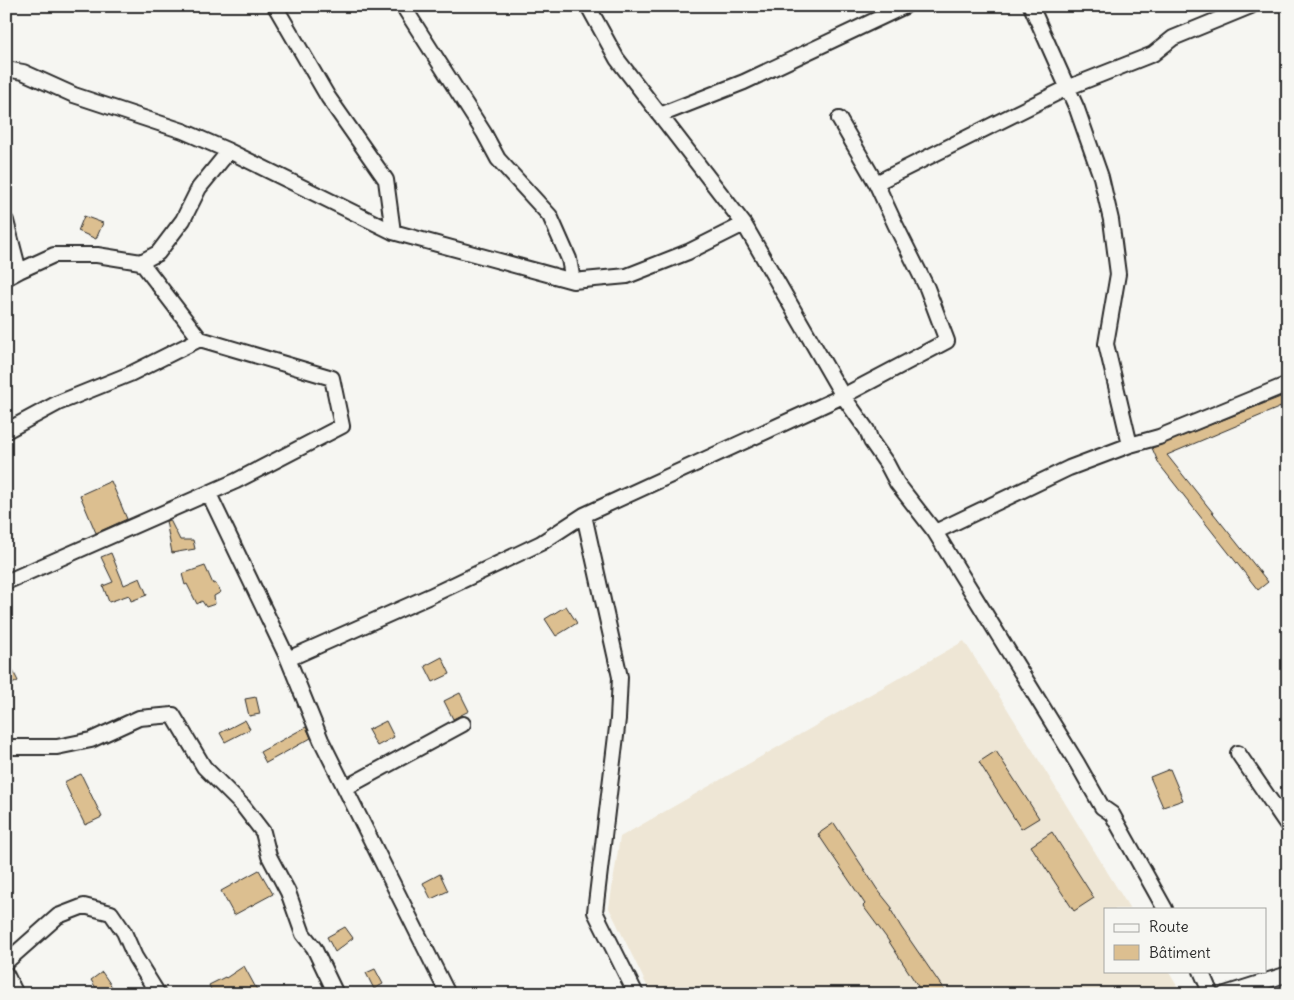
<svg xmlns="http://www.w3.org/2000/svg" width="1294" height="1000" font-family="Delius,sans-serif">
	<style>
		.built { fill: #eee6d5 }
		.building { fill: #dcbf90; stroke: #2b2b2b }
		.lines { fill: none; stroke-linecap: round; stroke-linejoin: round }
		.street-casing { stroke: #2b2b2b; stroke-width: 18 }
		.street { stroke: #f6f6f2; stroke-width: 14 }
	</style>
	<rect width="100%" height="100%" fill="#f6f6f2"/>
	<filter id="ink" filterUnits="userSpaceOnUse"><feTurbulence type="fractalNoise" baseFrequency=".02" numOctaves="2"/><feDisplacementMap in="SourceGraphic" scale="10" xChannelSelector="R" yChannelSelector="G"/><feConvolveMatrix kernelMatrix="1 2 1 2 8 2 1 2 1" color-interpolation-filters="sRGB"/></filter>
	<g filter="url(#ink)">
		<path class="built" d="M964,641L1008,710L1130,909H1105V971H1168L1182,994H651L609,908L620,837Z"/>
		<path class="building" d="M84,216L103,223L96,239L78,231Z
			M1288,394V404L1167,455L1268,582L1258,590L1159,464L1152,448Z
			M111,481L127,519L96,533L80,495Z
			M170,520L180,540H193L195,549L172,553L166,521Z
			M111,553L124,585L140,578L147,595L131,601L129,595L109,602L103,586L113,582L101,557Z
			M205,566L213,584L215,583L221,592L214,596L215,604L206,607L202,601L197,604L187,584L185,585L182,574Z
			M566,606L577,623L556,636L545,619Z
			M6,657L18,681L6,687Z
			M442,657L450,674L433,682L425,666Z
			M460,693L469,711L453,719L444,701Z
			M256,697L260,714L249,716L245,699Z
			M245,720L250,729L225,742L220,733Z
			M386,721L394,737L377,746L368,730Z
			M306,727L311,738L266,763L260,752Z
			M996,751L1039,818L1021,829L979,762Z
			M1170,769L1183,800L1163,807L1150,777Z
			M81,774L102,817L85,825L64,782Z
			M834,823L877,889L893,909L891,910L901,927L947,994H923L886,937L863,906L865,904L818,834Z
			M1052,832L1094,898L1074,911L1031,846Z
			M259,870L273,894L234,915L221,891Z
			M440,874L448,891L431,899L423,883Z
			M345,927L353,938L335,952L327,937Z
			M244,966L257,990L250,994H213L209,985L225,977L226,978Z
			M375,969L383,984L374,989L366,973Z
			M102,972L117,994H100L91,980Z"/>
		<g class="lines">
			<defs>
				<path id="street" d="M275,6L328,97L386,180L393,232
					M403,6L484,133L498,159L550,216L569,259L573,281
					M588,6L617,59L744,224L843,396L867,430L871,441L887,464L897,483L935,532L1077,763L1102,807L1112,814L1165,909
					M1031,6L1077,109L1101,177L1111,220L1118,274L1106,344L1130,445
					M6,69L23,72L74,95L183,131L229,151L393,232L573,281L627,276L688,252L744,224
					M660,115L744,82L905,6
					M876,183L1067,88L1153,54L1173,38L1251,6
					M6,221L19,271
					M141,262L200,339
					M6,278L19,271L54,255H97L141,262L158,253L183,220L199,188L229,151
					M6,431L58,403L130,374L200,339L332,378L342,426L236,481L6,582
					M209,494L288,659L321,740L448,994
					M584,515L620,677L618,719L595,912L636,994
					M935,532L1069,468L1130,445L1159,437L1288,384
					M288,659L430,596L541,543L584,515L843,396L947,341L927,288L895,224L876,183L839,119
					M6,747H57L91,740L139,718L173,715L204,767L243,806L263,832L269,856L288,892L303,934L314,948L336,994
					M1238,753L1288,826
					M345,788L463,724
					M6,962L58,916L84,906L111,913L124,932L135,957L158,994
					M1201,971L1211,994
					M6,974L16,994
					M1225,994L1288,974"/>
			</defs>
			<use href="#street" class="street-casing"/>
			<use href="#street" class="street"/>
		</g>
	</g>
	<rect width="1294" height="1000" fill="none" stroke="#f6f6f2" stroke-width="25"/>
	<rect x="12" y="12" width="1269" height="975" fill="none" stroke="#2b2b2b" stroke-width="2" filter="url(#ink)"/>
	<rect x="1104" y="908" width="162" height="65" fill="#f6f6f2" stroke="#a5a5a2"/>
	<rect x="1114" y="924" width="25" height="8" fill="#f6f6f2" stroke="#a5a5a2"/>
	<text x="1149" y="932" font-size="15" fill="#2b2b2b">Route</text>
	<rect x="1114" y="945" width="25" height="15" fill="#dcbf90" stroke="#a5a5a2"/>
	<text x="1149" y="958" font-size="15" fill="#2b2b2b">Bâtiment</text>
</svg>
